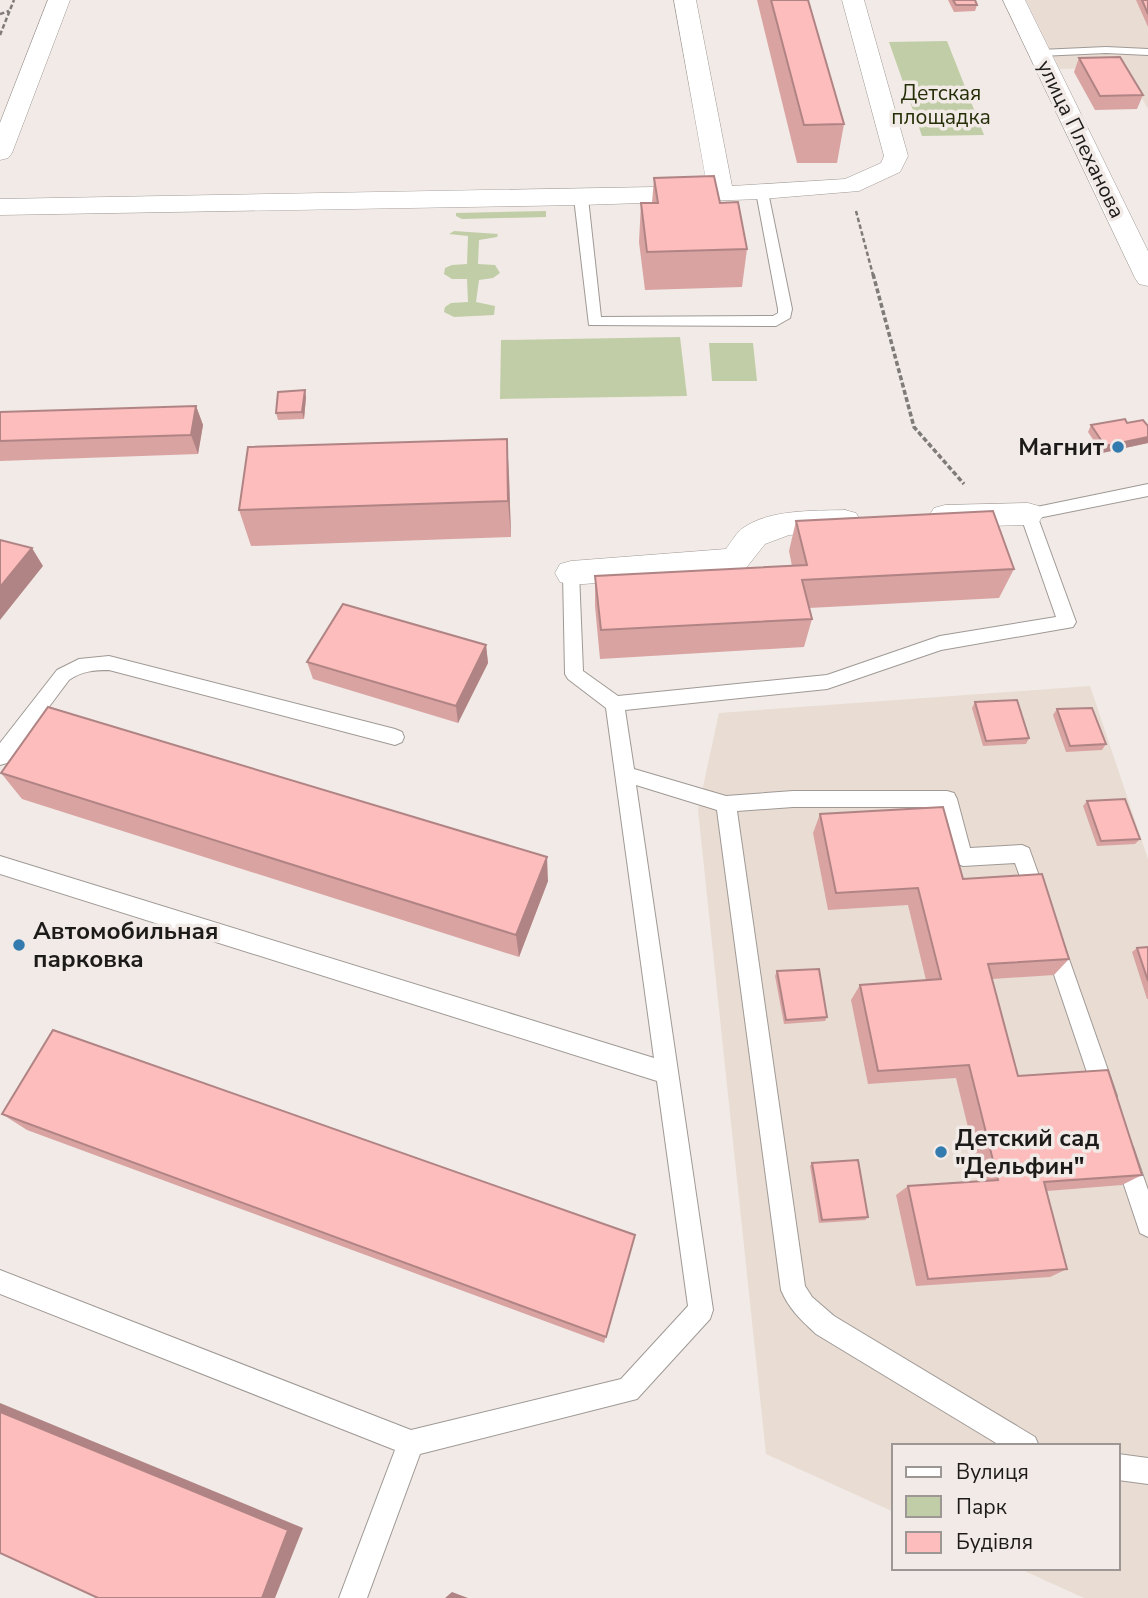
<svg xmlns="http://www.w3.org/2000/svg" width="1148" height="1598" font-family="'Nunito Sans',sans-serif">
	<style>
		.built { fill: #e9dcd3 }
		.green { fill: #c1cda6 }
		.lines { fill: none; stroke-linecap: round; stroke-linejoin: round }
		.service-casing { stroke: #9f9995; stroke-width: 2 }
		.minor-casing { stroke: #9f9995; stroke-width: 1 }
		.path-far1 { stroke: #7f7b78; stroke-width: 2.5; stroke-dasharray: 4.5 2.5; stroke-linecap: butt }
		.path { stroke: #7f7b78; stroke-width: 3.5; stroke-dasharray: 5 2.5; stroke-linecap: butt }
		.service { fill: #fff; fill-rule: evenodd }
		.minor { fill: #fff; fill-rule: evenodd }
		.wall { fill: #d9a3a2 }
		.shaded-wall { fill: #b08484 }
		.building { fill: #fcbdbc; stroke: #b08484; stroke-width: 2 }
		.poi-dot { fill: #337baf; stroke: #f1eae6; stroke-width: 2.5 }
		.labels { text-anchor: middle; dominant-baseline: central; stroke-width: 7; stroke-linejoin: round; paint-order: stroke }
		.far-park-label { font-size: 21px; fill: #252e06; stroke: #f1eae6 }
		.far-street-label { font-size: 21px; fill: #1d1b19; stroke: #f1eae6 }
		.poi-label { font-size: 24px; font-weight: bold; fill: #1d1b19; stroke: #f1eae6; text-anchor: start }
	</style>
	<rect width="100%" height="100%" fill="#f1eae6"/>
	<path class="built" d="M1026,0H1148V109L1124,67L1060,69Z
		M1090,686L1148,859V1598H1084L1018,1568H1118V1446H894V1512L766,1454L698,810L719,713Z"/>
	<path class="green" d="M947,41L984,135L922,136L889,42Z
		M546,211V217L462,219L456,216V213Z
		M454,231L498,234L497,237L479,240L478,264L495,265L500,273L493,278L479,280L476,302L495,306L494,315L454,317L444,312L445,307L451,303L468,302L467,279H452L444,274L445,268L452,265L467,264L468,236L449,234Z
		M680,337L687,396L500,399L501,340Z
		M709,343H753L757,381H712Z"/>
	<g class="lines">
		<defs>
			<path id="service" d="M1106,47L1148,49V55L1106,53L1040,56L1034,53L1040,50Z
				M762,188L768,192L792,309L790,318L776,326L589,325L574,198L576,195H586L588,198L601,317L773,316L778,313V309L756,192Z
				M1148,484V496L1038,518L1076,622L1073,627L941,650L827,689L625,710L634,769L726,796L793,791H947L954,793L957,799L970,848L1022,845L1029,848L1047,898L1044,904L1037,907L1030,904L1015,863L963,866L956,863L940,807H793L737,811L805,1286L812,1297L834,1316L1035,1437L1039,1446H1001L816,1334C801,1320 789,1309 781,1290L717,810L636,785L713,1310L710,1319L637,1399L420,1454L367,1598H339L395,1450L0,1294V1270L411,1430L621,1379L688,1306L657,1081L0,874V856L654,1058L606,708L568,679L565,674L563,573L565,568H577L579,573L583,671L618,696L827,675L940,636L1056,617L1020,514L1022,510Z
				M109,656L395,729L402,732L404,737L402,742L395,745L109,670C94,670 82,671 69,680L7,763L0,765V743L57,670L79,659Z
				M1053,932L1060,935L1063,942L1117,1096L1114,1104L1106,1107L1098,1104L1095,1096L1043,942L1046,935Z
				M1125,1144L1133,1147L1148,1190V1237L1140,1233L1114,1155L1117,1147Z
				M1118,1454L1148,1458V1484L1118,1480Z"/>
			<path id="minor" d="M48,0H70L12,153L8,158L0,160V123Z
				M674,0H696L732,186L845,179L881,163L884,156L842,0H864L908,156L900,172L859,191L762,199L581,205L0,215V199L707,186Z
				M1003,0H1025L1148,251V286L1139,284L1135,278Z
				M1028,503L1039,506L1044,514L1039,522L1028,525L945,527L934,524L929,516L934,508L945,505Z
				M845,510L856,513L861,521L856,529L845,532L789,535L765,544L746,568L735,572L571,585L560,582L555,573L560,564L571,561L726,549C731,542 737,532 743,528C770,509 814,511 845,510Z"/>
		</defs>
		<use href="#service" class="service-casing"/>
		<use href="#minor" class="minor-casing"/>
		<path class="path-far1" d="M0,14L9,11
			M0,35L14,0
			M856,211L873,275"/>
		<path class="path" d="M873,274L914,427L964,484"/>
		<use href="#service" class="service"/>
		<use href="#minor" class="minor"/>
	</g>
	<path class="wall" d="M757,0H808L844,124L837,163H797Z
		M948,0H975L977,5L975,11L954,12Z
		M1136,0H1148V27Z
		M1079,58L1143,95L1137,109L1095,110L1074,72Z
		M654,178L720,203L747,249L742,287L645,290L639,242L641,203H652Z
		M306,397L304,419L278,420L276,413Z
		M196,406L203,425L198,454L0,461V412Z
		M1127,423L1148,426V443L1102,453L1088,432L1091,425Z
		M509,476L511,537L251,546L239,510Z
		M796,521L1014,569L999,598L809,608L812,619L804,647L600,659L595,606V576L792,566L789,551Z
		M486,645L488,663L458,723L313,679L307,662Z
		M975,702L1029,738L1026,744L983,746L972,708Z
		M1057,709L1106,744L1102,750L1066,752L1053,715Z
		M1,773L548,881L519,957L22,799Z
		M1087,801L1140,839L1135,844L1097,846L1083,806Z
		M820,814L963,879L1069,959L1054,975L992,979L1018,1076L1142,1175L1122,1185L1047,1191L1067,1269L1050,1277L916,1286L896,1195L908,1186L981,1181L956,1078L868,1084L851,1000L860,985L926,980L908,905L828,910L813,833Z
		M1148,947V999H1147L1132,952L1137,948Z
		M777,971L827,1017L825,1021L784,1024L775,976Z
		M2,1114L635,1235L604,1343L27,1130Z
		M812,1163L868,1217L865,1220L819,1223L810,1166Z"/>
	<path class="shaded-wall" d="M305,390L306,397L304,419L302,412Z
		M196,406L203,425L198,454L191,435Z
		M1148,437V443L1102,453L1105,446Z
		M507,439L509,476L511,537L508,501Z
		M32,548L43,566L0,620V587Z
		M486,645L488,663L458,723L456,706Z
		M547,857L548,881L519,957L516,935Z
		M0,1403L303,1528L275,1598H262L0,1412Z
		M452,1592L468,1598H445Z"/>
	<path class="building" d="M771,0H808L844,124L804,125Z
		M953,0H975L977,5H956Z
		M1142,0H1148V14Z
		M1120,57L1143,95L1100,96L1079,58Z
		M714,176L720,203L738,202L747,249L647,252L641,203H658L654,178Z
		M305,390L302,412L276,413L278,392Z
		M196,406L191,435L0,441V412Z
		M1125,419L1127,423L1143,420L1148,426V437L1105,446L1091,425Z
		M507,439L508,501L239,510L248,447Z
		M993,511L1014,569L802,580L812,619L601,630L595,576L807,565L796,521Z
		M0,540L32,548L0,587Z
		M343,604L486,645L456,706L307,662Z
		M1017,700L1029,738L986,741L975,702Z
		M48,707L547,857L516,935L1,773Z
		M1092,708L1106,744L1070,746L1057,709Z
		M1125,799L1140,839L1101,841L1087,801Z
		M943,807L963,879L1042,874L1069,959L988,964L1018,1076L1108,1070L1142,1175L1044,1182L1067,1269L928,1279L908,1186L998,1180L969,1065L878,1071L860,985L941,979L918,888L836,893L820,814Z
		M1148,947V981L1137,948Z
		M819,969L827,1017L786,1020L777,971Z
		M53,1030L635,1235L606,1337L2,1114Z
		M858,1160L868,1217L822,1220L812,1163Z
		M0,1412L288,1530L262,1598H98L0,1553Z"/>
	<g class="poi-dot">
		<circle cx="1118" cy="447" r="7"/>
		<circle cx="19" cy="945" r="7"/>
		<circle cx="941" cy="1152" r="7"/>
	</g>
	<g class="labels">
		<g class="far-park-label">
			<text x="941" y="93">Детская<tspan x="941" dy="24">площадка</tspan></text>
		</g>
		<g class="far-street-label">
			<text transform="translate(1081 139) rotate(64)">улица Плеханова</text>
		</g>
		<g class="poi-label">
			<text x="1104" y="447" text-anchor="end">Магнит</text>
			<text x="33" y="931">Автомобильная<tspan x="33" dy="28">парковка</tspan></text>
			<text x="955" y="1138">Детский сад<tspan x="955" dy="28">"Дельфин"</tspan></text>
		</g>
	</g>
	<rect x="892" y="1444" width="228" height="126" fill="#f1eae6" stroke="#9c9794" stroke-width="2"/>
	<rect x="906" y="1467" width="35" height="10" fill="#ffffff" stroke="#9c9794" stroke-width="2"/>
	<text x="956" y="1479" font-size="21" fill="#1d1b19">Вулиця</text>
	<rect x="906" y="1496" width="35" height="21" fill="#c1cda6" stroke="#9c9794" stroke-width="2"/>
	<text x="956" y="1514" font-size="21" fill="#1d1b19">Парк</text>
	<rect x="906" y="1532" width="35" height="21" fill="#fcbdbc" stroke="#9c9794" stroke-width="2"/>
	<text x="956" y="1549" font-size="21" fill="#1d1b19">Будівля</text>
</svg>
